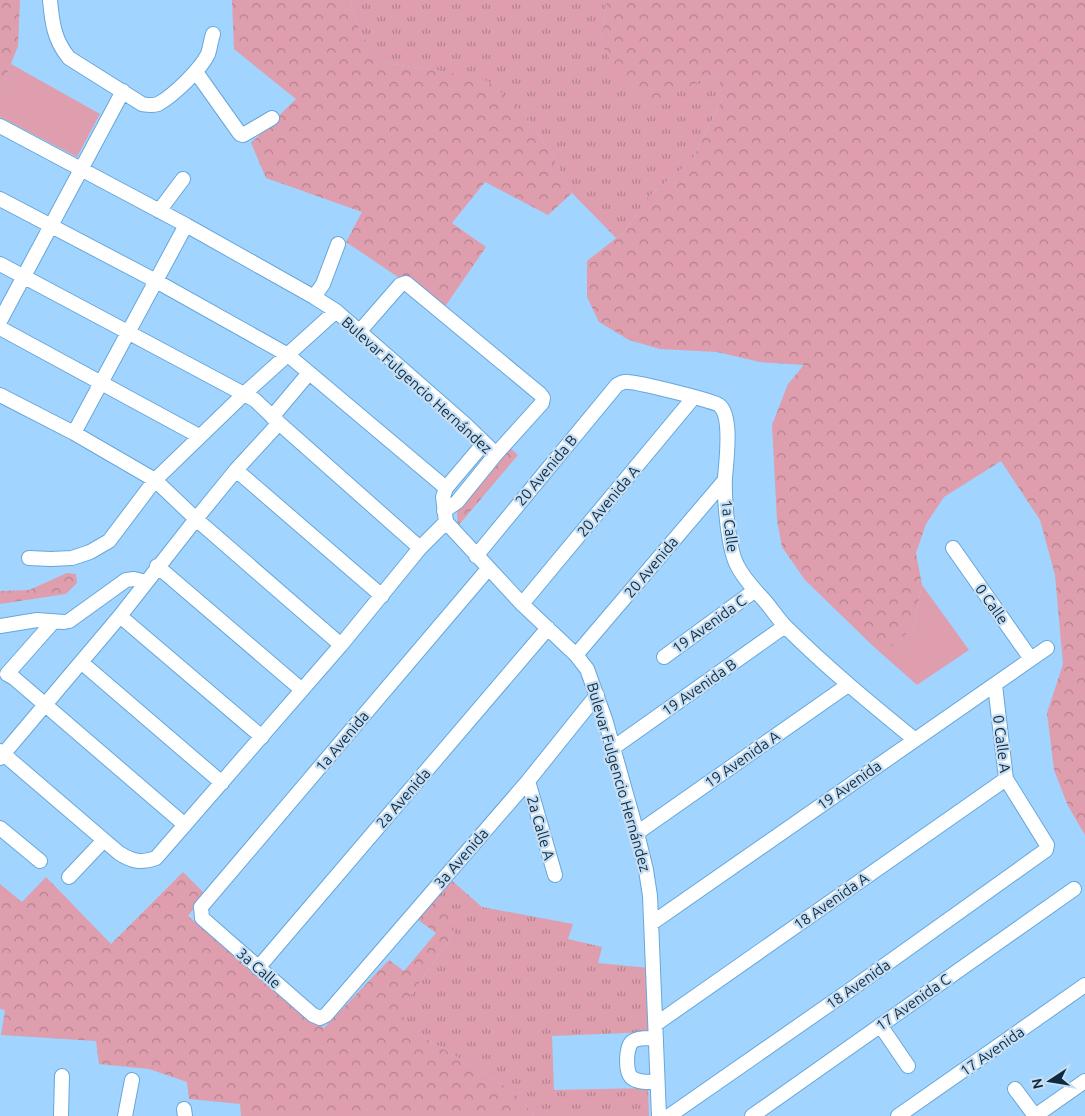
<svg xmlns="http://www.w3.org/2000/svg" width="1085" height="1116" font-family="Ubuntu,sans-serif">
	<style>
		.grass { fill: url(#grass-tufts) }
		.forest { fill: url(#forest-crowns) }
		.park { fill: #df9ead }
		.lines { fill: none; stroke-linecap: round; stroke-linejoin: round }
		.minor-casing { stroke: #67a7da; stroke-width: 16 }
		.minor { stroke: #fff; stroke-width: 14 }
		.labels { text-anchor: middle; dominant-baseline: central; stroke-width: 4.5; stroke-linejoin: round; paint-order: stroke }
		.street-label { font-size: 15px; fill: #102b3f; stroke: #c5def3 }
	</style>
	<defs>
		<pattern id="grass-tufts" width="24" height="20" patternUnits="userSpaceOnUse" patternTransform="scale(1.25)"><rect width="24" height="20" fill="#df9ead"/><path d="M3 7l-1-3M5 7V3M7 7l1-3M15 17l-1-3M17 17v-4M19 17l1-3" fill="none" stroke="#b3818e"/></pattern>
		<pattern id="forest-crowns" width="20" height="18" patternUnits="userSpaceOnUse" patternTransform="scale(1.25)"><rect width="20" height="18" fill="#df9ead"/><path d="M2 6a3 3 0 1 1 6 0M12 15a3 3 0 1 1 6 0" fill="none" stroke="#b3818e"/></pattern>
	</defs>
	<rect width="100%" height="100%" fill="#a1d4fe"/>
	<path class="grass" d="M350,0H607L601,43L695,83L717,72L723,98L692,160L647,198L624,232L616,238L572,193L552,155L525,114L441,71L386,63L361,35Z
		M451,880L482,907L573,924L568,939L602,947L598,963L649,968L650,1032L552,1036L554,1090L648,1088L649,1116H534L520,1098L503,1085L414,1031L402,1016L406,1002L454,933L438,895Z"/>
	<path class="forest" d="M0,0H20L18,46L3,84L0,83Z
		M232,0H350L361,35L386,63L441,71L488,81L525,114L552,155L572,193L548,215L485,182L452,223L486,247L444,308L346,242L362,212L266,178L251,143L296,99L234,49Z
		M607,0H1085V835L1068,806L1054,770L1047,713L1063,664L1055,575L1040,520L1001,461L944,497L926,524L916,553L922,585L913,628L892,646H873L805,580L782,547L777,520L772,425L788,384L804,365L760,362L717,352L660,349L629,340L599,322L587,297V261L624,232L647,198L692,160L723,98L717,72L654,104L625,87L601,43Z
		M508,446L518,455L458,526L457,514L459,502Z
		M67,573L76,574L77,583L66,594L0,604V591L29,590Z
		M183,872L205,894L188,916L324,1028L389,960L404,971L436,933L417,919L438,895L450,902L454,933L406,1002L403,1016L414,1031L503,1085L520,1098L534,1116H241L240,1104L189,1099L187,1082L149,1069L99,1064L96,1041L1,1035L5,1010L0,1009V884L22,902L46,877L111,944Z"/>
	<path class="park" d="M11,64L100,114L77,157L0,117V83L3,84Z
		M922,585L969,650L917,685L873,646H892L913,628Z"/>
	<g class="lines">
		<defs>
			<path id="minor" d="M50,0C52,22 54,40 69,58L142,104C148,105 152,106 158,104C173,96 201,69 208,54C210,48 211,40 213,34
				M196,72L240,134L243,135L272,118
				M0,126L186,225L314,297L336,311L466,425L496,454
				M0,199L156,281L288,355L446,488
				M159,211L183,179
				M0,264L255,400L279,423L420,548
				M314,297L323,284L338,244
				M0,321L123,91
				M0,328L199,436
				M359,332L400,285L406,283L540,394L543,398L542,403L496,454L457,502L444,511
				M0,395L74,433L155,480L196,519L341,645
				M272,417L309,373
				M74,433L186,225
				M484,443L446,488L443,497L446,522L522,604L576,655L587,669L605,719L637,833L646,870L650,896L659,1116
				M236,470L382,596
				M953,548L1031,659
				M476,556L617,385C621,383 624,381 628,382C637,382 715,401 719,405C733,416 726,462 725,478C724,498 728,548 737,565C743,578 754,589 764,600C772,609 778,619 786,627C826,667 870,703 914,739
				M29,558L51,559L72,558L90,552L109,541L155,480L244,394L336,311
				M157,566L302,690
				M488,569L201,907L202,918L313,1015L320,1018L326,1015L528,781L597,695
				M522,604L694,397
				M120,616L262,737
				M53,622L7,674L14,678L185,825
				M0,626L37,620L64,622L69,621L126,580L134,579L146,582
				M576,655L725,480
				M664,657L754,591
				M81,662L222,783
				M613,748L785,626
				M0,751L119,853C133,862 141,863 156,858L341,645L420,548L446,522
				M0,758L120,616L196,519L236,470L279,423
				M528,781L555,875
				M0,828L40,861
				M637,833L848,685
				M69,877L104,840
				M652,923L1047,648
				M258,968L548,628
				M656,1024L1006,779
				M880,1025L908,1066
				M656,1038C649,1038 639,1037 633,1041C626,1045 625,1071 631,1077C637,1083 649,1082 657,1082
				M1015,1089L1035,1116
				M184,1109L185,1116
				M61,1116L62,1076
				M125,1116L132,1080
				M669,1116L850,990L1046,850L1047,845L1006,779L995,685
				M752,1116L1074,889
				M898,1116L1085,985
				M1035,1116L1085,1081"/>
		</defs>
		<use href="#minor" class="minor-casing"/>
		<use href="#minor" class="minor"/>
	</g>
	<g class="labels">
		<g class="street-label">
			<text transform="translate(417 385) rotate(42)">Bulevar Fulgencio Hernández</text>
			<text transform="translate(546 470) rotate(-50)">20 Avenida B</text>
			<text transform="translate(608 501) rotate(-50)">20 Avenida A</text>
			<text transform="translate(730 526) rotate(83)">1a Calle</text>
			<text transform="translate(651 567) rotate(-50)">20 Avenida</text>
			<text transform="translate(992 604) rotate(55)">0 Calle</text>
			<text transform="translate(709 624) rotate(-36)">19 Avenida C</text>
			<text transform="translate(699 687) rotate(-35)">19 Avenida B</text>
			<text transform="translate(342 741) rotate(-50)">1a Avenida</text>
			<text transform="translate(1002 744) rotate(83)">0 Calle A</text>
			<text transform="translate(742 759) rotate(-35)">19 Avenida A</text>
			<text transform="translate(619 777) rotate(74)">Bulevar Fulgencio Hernández</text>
			<text transform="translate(849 785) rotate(-35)">19 Avenida</text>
			<text transform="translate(403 798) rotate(-49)">2a Avenida</text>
			<text transform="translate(541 828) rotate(74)">2a Calle A</text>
			<text transform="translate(461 858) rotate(-49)">3a Avenida</text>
			<text transform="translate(831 901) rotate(-35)">18 Avenida A</text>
			<text transform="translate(259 968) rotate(41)">3a Calle</text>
			<text transform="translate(858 984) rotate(-35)">18 Avenida</text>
			<text transform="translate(913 1002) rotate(-35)">17 Avenida C</text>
			<text transform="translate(992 1051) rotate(-35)">17 Avenida</text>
		</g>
	</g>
	<g transform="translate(1050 1081) rotate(258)" stroke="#c5def3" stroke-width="4" paint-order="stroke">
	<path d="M0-4L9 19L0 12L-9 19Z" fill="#102b3f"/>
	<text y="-8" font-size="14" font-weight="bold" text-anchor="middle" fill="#102b3f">N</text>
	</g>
</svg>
